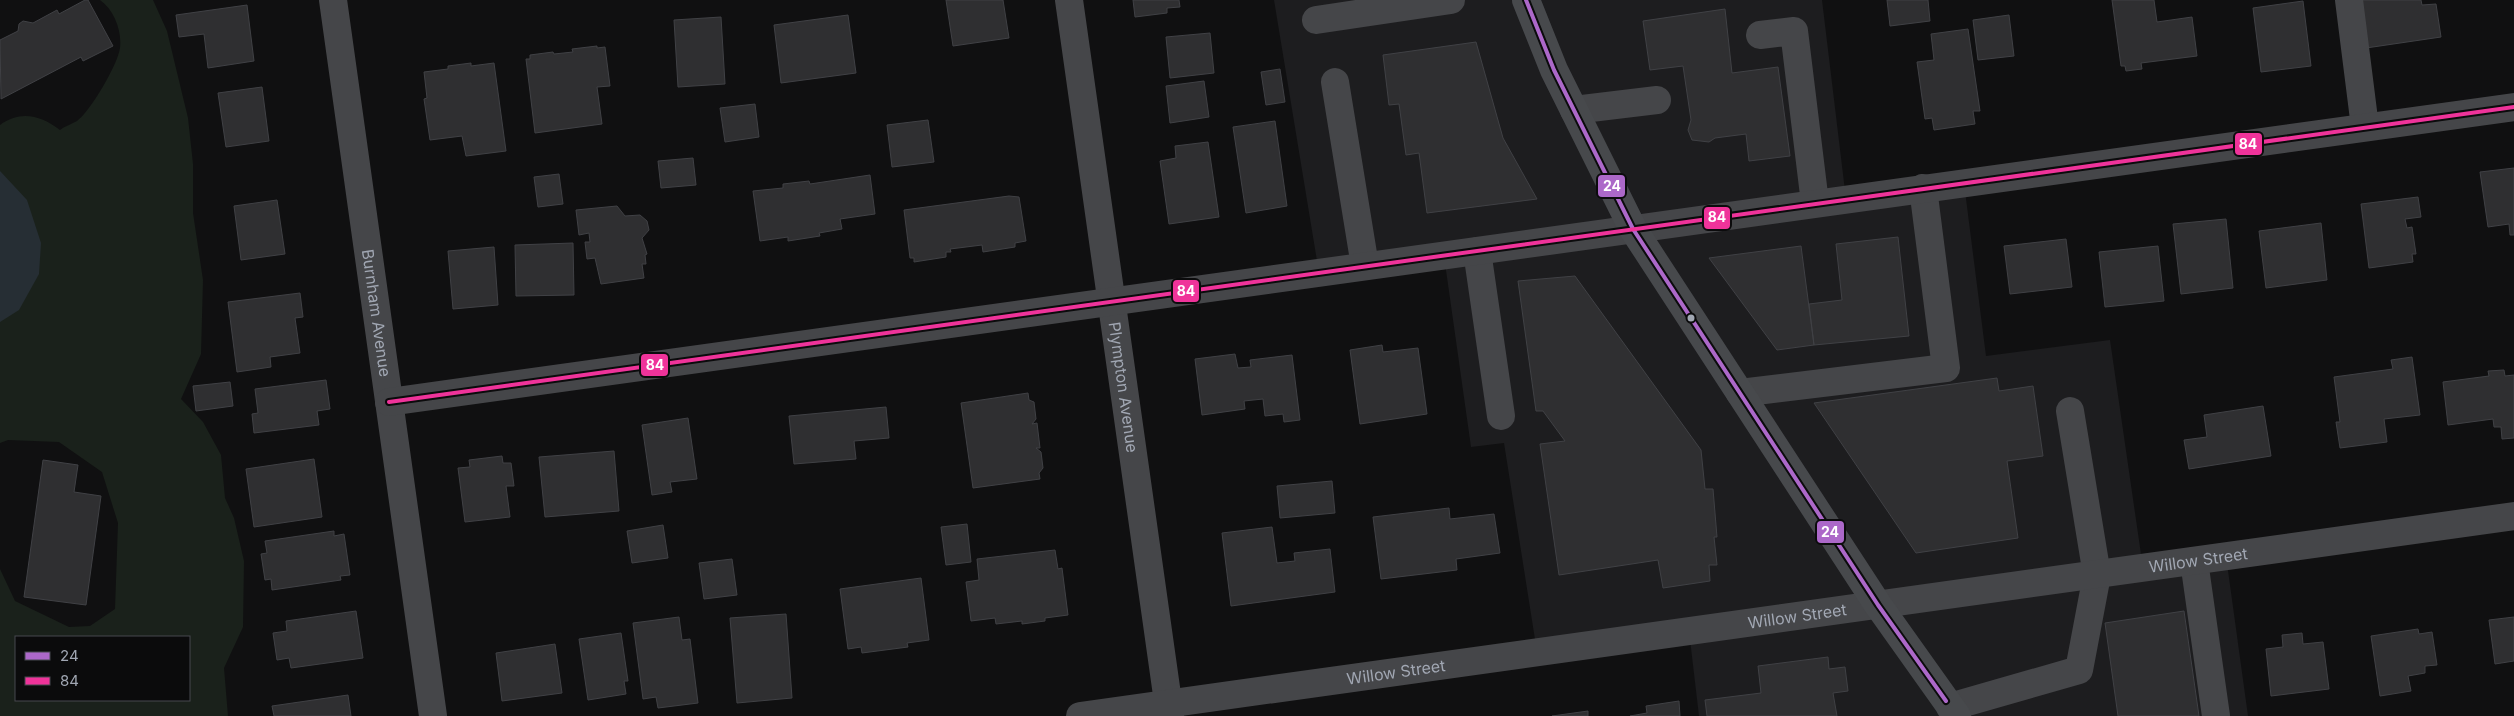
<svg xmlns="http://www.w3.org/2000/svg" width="2514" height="716" font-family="Inter,sans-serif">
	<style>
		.built { fill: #1d1d1f }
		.green { fill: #1a211b; fill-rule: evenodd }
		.water { fill: #262e34 }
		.building { fill: #2f2f31; stroke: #404145 }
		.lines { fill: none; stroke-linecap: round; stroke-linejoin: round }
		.minor { stroke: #454649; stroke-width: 28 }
		.major { stroke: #47494c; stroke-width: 28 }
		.bus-1-casing { stroke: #0b0b0c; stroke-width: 8 }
		.bus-2-casing { stroke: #0b0b0c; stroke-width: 8 }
		.bus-1 { stroke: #ac68c9; stroke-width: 4 }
		.bus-2 { stroke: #ef339a; stroke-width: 4 }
		.bus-dot { fill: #a1a7b3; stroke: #0b0b0c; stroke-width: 2 }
		.labels { text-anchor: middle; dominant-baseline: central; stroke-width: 4; stroke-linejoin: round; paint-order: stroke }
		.street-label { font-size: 16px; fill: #a1a7b3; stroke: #0b0b0c }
		.line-badge { stroke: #0b0b0c; stroke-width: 2 }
		.badge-label { font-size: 14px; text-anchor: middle; font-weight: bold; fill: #fff }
	</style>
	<rect width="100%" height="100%" fill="#101011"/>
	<path class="built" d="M1274,0H1822L1846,199L1964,183L1986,356L2110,340L2143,568L2226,556L2248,716H1699L1689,631L1537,652L1504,443L1471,447L1444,256L1319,273Z"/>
	<path class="green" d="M100,0H153L167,31L188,118L193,164V213L203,280L201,354L181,399L203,422L221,455L225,498L234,518L244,561L243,627L224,668L228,716H0V569L15,601L69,627L90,626L115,609L118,523L102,472L59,442L8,440L0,443V125C20,110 41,115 60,130C65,126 72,124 77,121C90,112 118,64 120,48C122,30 114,10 100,0ZM16,637H189V700H16Z"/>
	<path class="water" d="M0,171L27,200L41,243L39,274L19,310L0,322Z"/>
	<path class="building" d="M85,0H88L113,46L83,61L81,57L1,99L0,40L18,31L19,24L23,21L33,23L57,10L59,14Z
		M946,0H1003L1009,38L953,46Z
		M1133,0H1179L1180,7L1167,8V13L1135,17Z
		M1887,0H1928L1930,21L1890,26Z
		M2112,0H2154L2157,22L2192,17L2197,56L2141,63L2142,69L2126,71L2125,66H2121Z
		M2358,0H2421L2422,5L2436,4L2441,37L2366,48Z
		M2303,1L2311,66L2261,72L2253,8Z
		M247,5L254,61L208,68L204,34L179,37L176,15Z
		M1725,9L1732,73L1778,67L1790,156L1749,161L1746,134L1715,138L1709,142L1692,140L1688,130L1691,120L1683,66L1650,70L1643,21Z
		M848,15L856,73L781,83L774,25Z
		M2009,15L2014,56L1978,60L1973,20Z
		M721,17L725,84L678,87L674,20Z
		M1968,29L1980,111H1973L1975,124L1934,130L1932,118L1925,119L1917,62L1934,60L1931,34Z
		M1210,33L1214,73L1170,78L1166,37Z
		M1476,42L1503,138L1537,199L1427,213L1419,153L1406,155L1399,104L1389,105L1383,55Z
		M597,46V48L605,47L610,86L597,87L602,124L535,133L526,59H530V55L553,52L554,54L573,52L572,49Z
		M471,63V66L494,63L506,151L466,156L462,136L430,140L424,99L427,98L424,72L448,69V66Z
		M1280,69L1285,102L1266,105L1261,72Z
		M1204,81L1209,117L1170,123L1166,86Z
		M262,87L269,141L226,147L218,93Z
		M755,104L759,137L725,142L720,108Z
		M928,120L934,162L892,167L887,125Z
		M1275,121L1287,206L1246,213L1233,127Z
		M1208,142L1219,217L1169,224L1160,161L1176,158L1175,146Z
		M693,158L696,185L661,188L658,161Z
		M2514,168V235H2510L2509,224L2488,227L2480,172Z
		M559,174L563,204L538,207L534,177Z
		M870,175L875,214L840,219L842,229L819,233L820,236L788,241V237L760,241L753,191L783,188V184L809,181L810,184Z
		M1009,196L1019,197L1026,241L1015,243V247L983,252L982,245L950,249L951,252H946V257L914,262V258H910L904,210Z
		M2418,197L2421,217L2405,219L2407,228L2412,227L2416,254H2412L2413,262L2369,268L2361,204Z
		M277,200L285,254L241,260L234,206Z
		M617,206L625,216L640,215L647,221L649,230L642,238L647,254L645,255L646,264H642L644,278L601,284L595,258L587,259L585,242H590L589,233L579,235L576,210Z
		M2226,219L2233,288L2181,294L2173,224Z
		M2321,223L2327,280L2266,288L2259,231Z
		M1898,237L1909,336L1814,345L1809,304L1842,300L1836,244Z
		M2066,239L2072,287L2010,294L2004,246Z
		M573,243L574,295L516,296L515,245Z
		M1801,246L1814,345L1777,350L1709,258Z
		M2158,246L2164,301L2105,307L2099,252Z
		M494,247L498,305L453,309L448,251Z
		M1575,276L1701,450L1705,489H1713L1717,537H1714L1717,565H1709L1710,581L1663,588L1658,560L1559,575L1540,444L1565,441L1543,411H1536L1518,281Z
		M300,293L303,317L295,318L300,353L270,357L271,367L237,372L228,302Z
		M1382,345L1383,352L1418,348L1427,414L1360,424L1350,350Z
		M1235,354L1238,368L1251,367L1250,360L1292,355L1300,420L1284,422L1283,414L1265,416L1263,399L1244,401L1245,409L1202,415L1195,359Z
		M2412,357L2420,415L2384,419L2387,442L2340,448L2336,422H2340L2334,377L2393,369L2391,360Z
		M2504,370L2505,376L2514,375V438L2502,439L2501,427H2494L2493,419L2448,425L2443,382L2489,376L2488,371Z
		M1997,378L1999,391L2033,386L2043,456L2007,461L2018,538L1916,553L1814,403Z
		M326,380L330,409L317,411L319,425L254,433L252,414L258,413L255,389Z
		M230,382L233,406L196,411L193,386Z
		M1028,393L1029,400L1034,402L1036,419L1032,424L1037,423L1040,448H1036L1041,452L1043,468L1039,473L1040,479L973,488L961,403Z
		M2263,406L2271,456L2189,469L2184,440L2207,437L2204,415Z
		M886,407L889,438L854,441L856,459L794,464L789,416Z
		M688,418L697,479L670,482L672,492L652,495L642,425Z
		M614,451L619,511L545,517L539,457Z
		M502,456L503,463H511L514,486H506L510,517L465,522L458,468L470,467L469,460Z
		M314,459L322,517L254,527L246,469Z
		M43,460L78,465L74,492L101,496L86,605L24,597Z
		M1332,481L1335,513L1280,518L1277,486Z
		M1449,508L1450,519L1494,514L1500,553L1456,559L1457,570L1381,579L1373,517Z
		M967,524L971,562L946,565L941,527Z
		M663,525L668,558L632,563L627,531Z
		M1272,527L1277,563L1295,561L1294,553L1330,549L1335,592L1231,606L1222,533Z
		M334,531V536L344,534L350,575L340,576L341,580L272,590L271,579L265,580L261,554L267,553L265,541Z
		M1055,550L1058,569L1062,568L1068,615L1045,618V621L1022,624V621L996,624L995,618L971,621L966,582L979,580L977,559Z
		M732,559L737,595L704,599L699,563Z
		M921,578L929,640L907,643L908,647L862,653L861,647L848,649L840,589Z
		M356,611L363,658L291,668L289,658L277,660L273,633L287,631L286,621Z
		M2184,611L2199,716H2118L2105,623Z
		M786,614L792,698L737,703L730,618Z
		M679,617L682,640L690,639L698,703L658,708L656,697L643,699L633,623Z
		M2514,617V661L2495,664L2489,620Z
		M2418,629L2419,634L2432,632L2437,665L2425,666V673L2408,676L2411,691L2380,696L2371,636Z
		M621,633L628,681H624L626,694L588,700L579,639Z
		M2302,633L2303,644L2323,642L2329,689L2271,696L2266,649L2283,647L2282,635Z
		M555,644L562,693L502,701L496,653Z
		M1828,657L1829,669L1845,667L1848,691L1833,693L1837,716H1707L1705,700L1761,693L1758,666Z
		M348,695L351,716H274L272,706Z
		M1679,701L1680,716H1630L1647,713L1646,706Z
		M1588,711V716H1552Z"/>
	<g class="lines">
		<g class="minor">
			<path id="s1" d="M333,0L433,716"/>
			<path id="s2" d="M1069,0L1170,716"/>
			<path d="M2349,0L2365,127"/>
			<path d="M1316,20L1451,0"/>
			<path d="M1760,35L1794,31L1815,203"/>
			<path d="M1335,82L1365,266"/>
			<path d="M1574,110L1657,100"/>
			<path d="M1477,251L1501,416"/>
			<path d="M1740,393L1946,368L1923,188"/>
			<path d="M389,402L2514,107"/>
			<path d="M2194,561L2216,716"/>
			<path d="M1950,707L2079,670L2097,575L2070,411"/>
			<path id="s3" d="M1080,716L2514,516"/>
		</g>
		<path class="major" d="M1526,0L1554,70L1633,229L1878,605L1957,716"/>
		<defs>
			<path id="bus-1" d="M1526,0L1554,70L1633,229L1878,605L1946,701"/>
			<path id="bus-2" d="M389,402L2514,107"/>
		</defs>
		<use href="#bus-1" class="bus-1-casing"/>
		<use href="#bus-2" class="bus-2-casing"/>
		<use href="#bus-1" class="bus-1"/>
		<use href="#bus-2" class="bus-2"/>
	</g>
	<circle class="bus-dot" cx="1691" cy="318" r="4.5"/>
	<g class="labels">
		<g class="street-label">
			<text stroke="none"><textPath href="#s1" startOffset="316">Burnham Avenue</textPath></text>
			<text stroke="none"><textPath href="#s2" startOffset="391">Plympton Avenue</textPath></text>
			<text stroke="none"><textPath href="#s3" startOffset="1129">Willow Street</textPath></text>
			<text stroke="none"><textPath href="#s3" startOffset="724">Willow Street</textPath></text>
			<text stroke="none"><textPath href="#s3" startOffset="319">Willow Street</textPath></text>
		</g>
	</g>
	<g class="line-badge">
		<rect x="2234" y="132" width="29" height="24" rx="5" fill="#ef339a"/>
		<rect x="1597" y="174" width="29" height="24" rx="5" fill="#ac68c9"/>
		<rect x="1703" y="206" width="28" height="24" rx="5" fill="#ef339a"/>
		<rect x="1172" y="279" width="28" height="24" rx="5" fill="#ef339a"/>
		<rect x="640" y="353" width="29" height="24" rx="5" fill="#ef339a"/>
		<rect x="1816" y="520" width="29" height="24" rx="5" fill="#ac68c9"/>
	</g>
	<g class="badge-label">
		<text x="2248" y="149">84</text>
		<text x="1612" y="191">24</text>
		<text x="1717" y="222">84</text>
		<text x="1186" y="296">84</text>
		<text x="655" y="370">84</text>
		<text x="1830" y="537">24</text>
	</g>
	<rect x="15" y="636" width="175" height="65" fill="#0b0b0c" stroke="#47494f"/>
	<rect x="25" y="652" width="25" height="8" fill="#ac68c9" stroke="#47494f"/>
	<text x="60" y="661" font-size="15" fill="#a1a7b3">24</text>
	<rect x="25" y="677" width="25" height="8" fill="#ef339a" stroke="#47494f"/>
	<text x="60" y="686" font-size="15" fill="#a1a7b3">84</text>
</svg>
